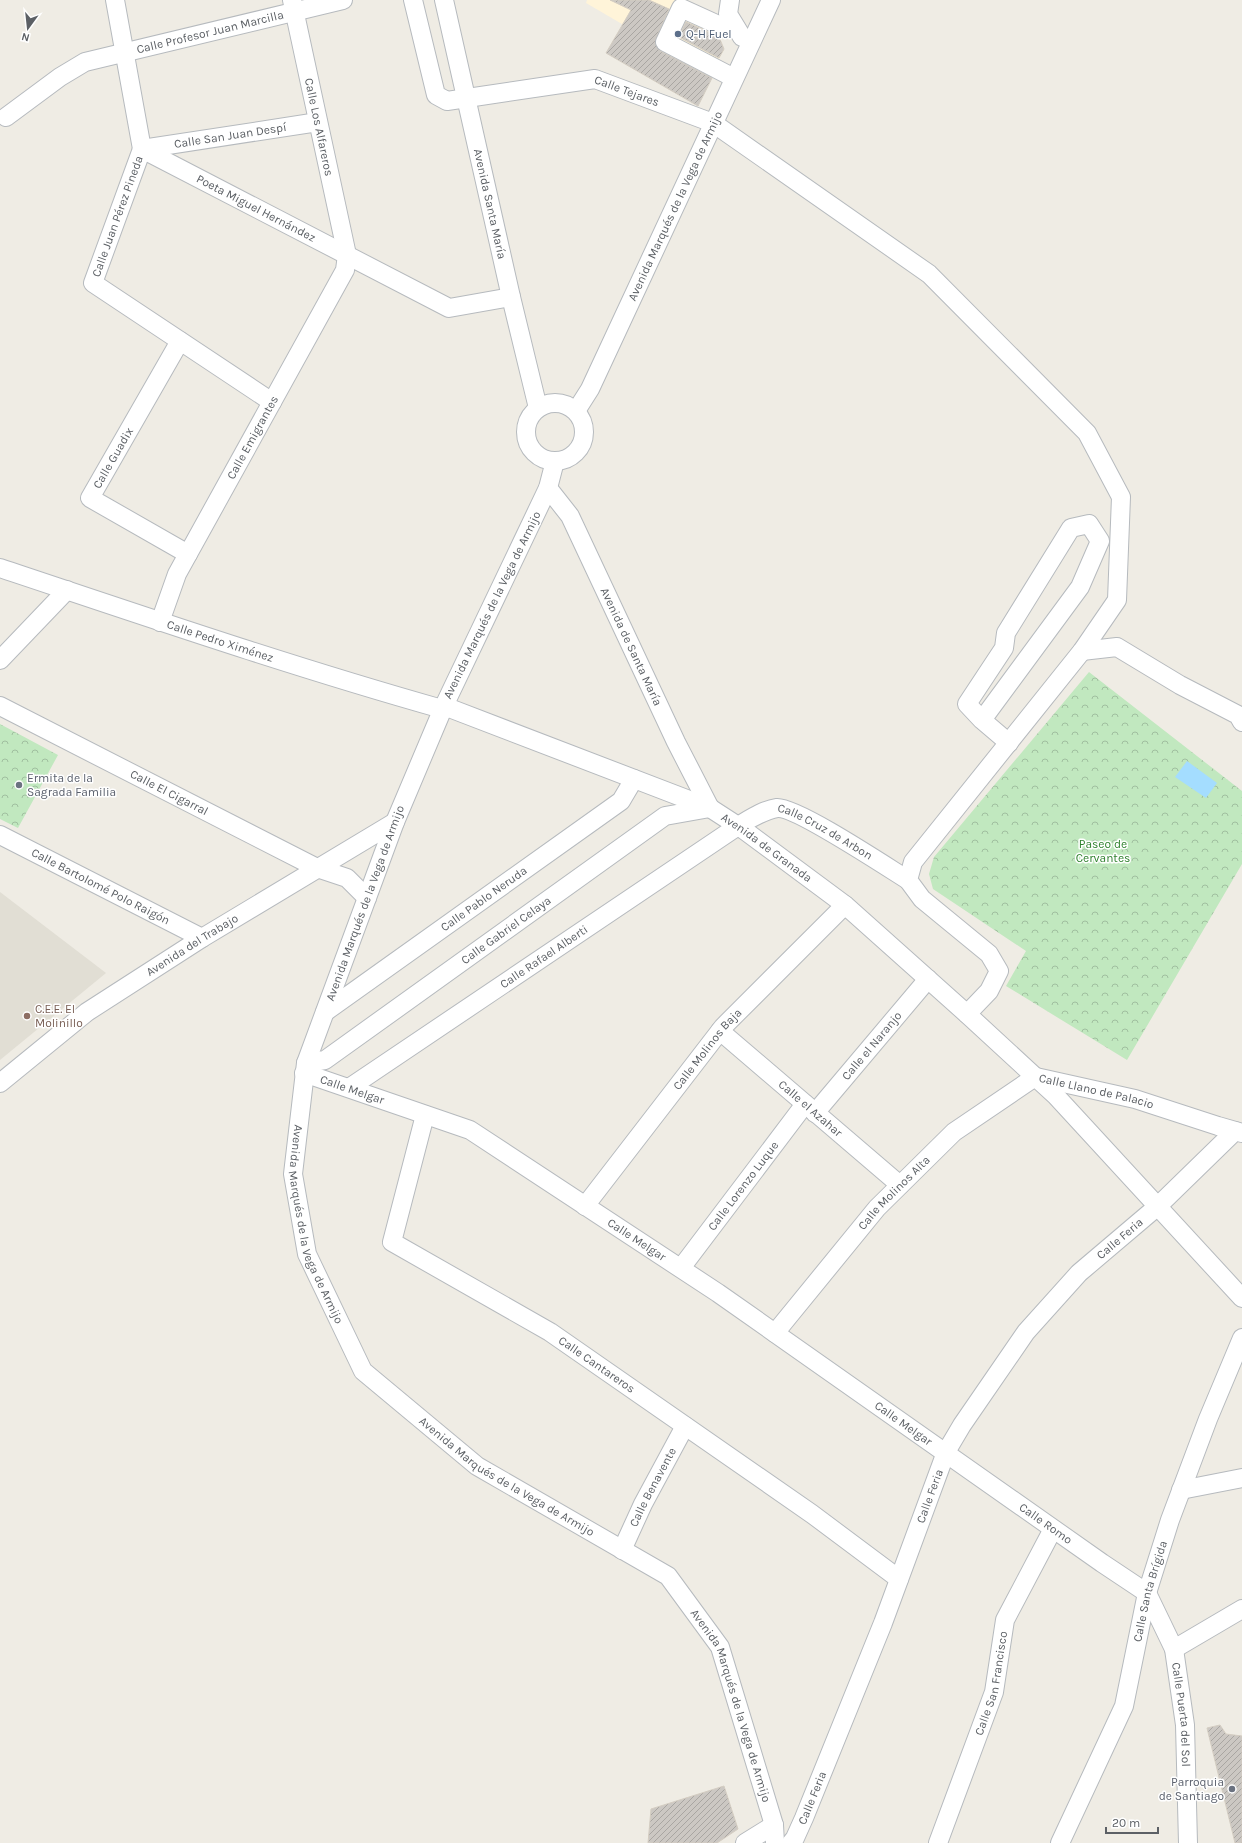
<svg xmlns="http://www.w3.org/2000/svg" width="1242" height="1843" font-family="Karla,sans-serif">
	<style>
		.commercial { fill: #fff4d9 }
		.education { fill: #e1ded4 }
		.forest { fill: url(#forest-crowns) }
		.water { fill: #a4ddff }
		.building { fill: url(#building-hatch); stroke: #d4cdc2 }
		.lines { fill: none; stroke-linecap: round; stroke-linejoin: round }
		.minor-casing { stroke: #b6babe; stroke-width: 20 }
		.minor { stroke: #fff; stroke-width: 18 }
		.service-dot { fill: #5c6f8a; stroke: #fff; stroke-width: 1.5 }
		.worship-dot { fill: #6b7280; stroke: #fff; stroke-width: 1.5 }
		.education-dot { fill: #8d6e63; stroke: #fff; stroke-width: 1.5 }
		.labels { text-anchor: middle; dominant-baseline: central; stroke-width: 3; stroke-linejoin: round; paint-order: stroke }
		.street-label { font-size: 12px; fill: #5c6065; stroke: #fff }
		.service-label { font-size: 12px; fill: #4e5e75; stroke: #fff; text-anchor: start }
		.worship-label { font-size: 12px; fill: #5b616d; stroke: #fff; text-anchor: start }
		.park-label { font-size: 12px; fill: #30822f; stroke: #fff }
		.education-label { font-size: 12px; fill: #785e54; stroke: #fff; text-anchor: start }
	</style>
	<defs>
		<pattern id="forest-crowns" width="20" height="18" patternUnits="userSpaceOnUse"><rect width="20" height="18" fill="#c1e8bf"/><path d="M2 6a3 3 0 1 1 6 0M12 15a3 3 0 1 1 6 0" fill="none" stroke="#a0bf9f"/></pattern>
		<pattern id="building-hatch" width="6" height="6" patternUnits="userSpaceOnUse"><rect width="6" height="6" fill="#ccc8c3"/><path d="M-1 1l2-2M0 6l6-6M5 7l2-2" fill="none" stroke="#a9a6a2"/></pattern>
	</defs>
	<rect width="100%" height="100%" fill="#efece4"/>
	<path class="commercial" d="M587,0H678L711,15L724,49L711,76L586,3Z"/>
	<path class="education" d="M0,892L106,973L0,1060Z"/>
	<path class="forest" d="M1089,672L1242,791V864L1127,1060L1006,986L1026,951L933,889L929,874L934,857Z
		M0,724L58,755L18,828L0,819Z"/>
	<path class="water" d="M1187,761L1217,783L1206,798L1175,777Z"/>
	<path class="building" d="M610,0H649L669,9L656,38L655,43L660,51L712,78L698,106L606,53L631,10Z
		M686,22L719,37L724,49L719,58L679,37Z
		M1220,1725L1226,1734L1242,1736V1843H1235L1207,1728Z
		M724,1786L738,1829L717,1843H648L651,1809Z"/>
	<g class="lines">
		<defs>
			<g id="minor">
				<path id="s1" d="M115,0L142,149L449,308L511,297"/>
				<path id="s2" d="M413,0L436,95L447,101L595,79L713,123L929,274L1087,433L1121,497L1117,600L1082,651L913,862L908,880L922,899L989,954L999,971L989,991L967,1014"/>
				<path id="s3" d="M444,0L511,297L538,408"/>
				<path d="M730,0L728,14L742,37"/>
				<path d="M734,78L665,42L681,8L725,28L736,29"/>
				<path id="s4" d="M6,117L60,77L85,62L343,0"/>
				<path d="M180,341L90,498L188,554"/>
				<path id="s5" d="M272,402L93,283L142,149L318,122"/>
				<circle cx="555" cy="432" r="29"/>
				<path id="s6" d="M576,411L590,389L771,0"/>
				<path id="s7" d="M555,461L548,488L444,706L395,822L306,1063L293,1174L307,1254L363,1371L477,1466L668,1576L720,1647L774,1825L775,1843"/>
				<path id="s8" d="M548,488L570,516L676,742L710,808"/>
				<path id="s9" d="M0,568C147,617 293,667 442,709"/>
				<path id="s10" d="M160,622L177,574L345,270L347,255L292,0"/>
				<path d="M1082,651L1117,647L1180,685L1238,715L1242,722"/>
				<path d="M0,660L67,590"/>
				<path id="s11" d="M0,706L317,868L347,878L367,898"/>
				<path id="s12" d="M444,706L710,808L744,830L845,905L967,1014L1056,1096L1242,1298"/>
				<path d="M982,720L1080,587L1100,541L1089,524L1071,528L1006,633L1004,648L967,704L982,720L1009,743"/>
				<path id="s13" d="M0,835L202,938"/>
				<path id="s14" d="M325,1012L621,801L634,779"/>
				<path id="s15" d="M720,1031L900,1185"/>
				<path id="s16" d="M306,1063L325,1060L665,816L710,808"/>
				<path id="s17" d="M304,1073L470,1130L718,1293L1102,1563L1147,1593L1174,1649L1185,1725L1188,1843"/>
				<path id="s18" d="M1036,1077L1135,1099L1218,1126L1242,1133"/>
				<path id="s19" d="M0,1083L87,1012L202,938L395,822"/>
				<path id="s20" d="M349,1088L738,826C750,819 763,810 777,808C795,806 887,867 908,880"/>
				<path id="s21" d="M815,1113L928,979"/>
				<path id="s22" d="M425,1115L392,1242L550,1332L812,1514L899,1579"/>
				<path id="s23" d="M585,1206L723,1027L845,905"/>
				<path id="s24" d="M681,1268L805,1104"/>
				<path id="s25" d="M775,1333L877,1208L954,1132L1035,1077"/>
				<path d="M1181,1490L1242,1478"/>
				<path id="s26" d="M622,1550L643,1504L685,1426"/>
				<path d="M1174,1649L1242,1609"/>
				<path d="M745,1843L774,1825"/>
				<path id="s27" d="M791,1843L795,1838L804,1818L883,1623L946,1452L962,1425L1026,1332L1079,1273L1158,1206L1235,1131"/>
				<path id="s28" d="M938,1843L994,1692L1005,1620L1053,1529"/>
				<path id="s29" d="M1060,1843L1124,1706L1147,1593L1170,1520L1208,1419L1242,1338"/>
			</g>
		</defs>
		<use href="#minor" class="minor-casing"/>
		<use href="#minor" class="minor"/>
	</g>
	<circle class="service-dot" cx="678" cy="34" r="4"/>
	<g class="worship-dot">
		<circle cx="19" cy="785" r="4"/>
		<circle cx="1232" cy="1789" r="4"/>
	</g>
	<circle class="education-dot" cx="27" cy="1016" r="4"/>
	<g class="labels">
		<g class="street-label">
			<text stroke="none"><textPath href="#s4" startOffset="225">Calle Profesor Juan Marcilla</textPath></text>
			<text stroke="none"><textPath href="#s2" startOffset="294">Calle Tejares</textPath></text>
			<text transform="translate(319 127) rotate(78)">Calle Los Alfareros</text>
			<text stroke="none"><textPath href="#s5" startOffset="447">Calle San Juan Despí</textPath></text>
			<text stroke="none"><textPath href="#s3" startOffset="209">Avenida Santa María</textPath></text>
			<text stroke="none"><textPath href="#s6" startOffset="228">Avenida Marqués de la Vega de Armijo</textPath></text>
			<text stroke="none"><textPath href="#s1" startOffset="280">Poeta Miguel Hernández</textPath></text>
			<text stroke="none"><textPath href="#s5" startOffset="286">Calle Juan Pérez Pineda</textPath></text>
			<text stroke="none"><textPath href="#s10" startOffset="207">Calle Emigrantes</textPath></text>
			<text transform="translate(113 458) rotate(-60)">Calle Guadix</text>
			<text transform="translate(492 605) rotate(-64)">Avenida Marqués de la Vega de Armijo</text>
			<text stroke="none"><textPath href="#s9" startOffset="232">Calle Pedro Ximénez</textPath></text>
			<text stroke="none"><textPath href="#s8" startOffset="180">Avenida de Santa María</textPath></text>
			<text stroke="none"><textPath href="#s11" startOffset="190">Calle El Cigarral</textPath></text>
			<text stroke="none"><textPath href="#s20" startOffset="566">Calle Cruz de Arbon</textPath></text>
			<text stroke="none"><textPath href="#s12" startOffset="354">Avenida de Granada</textPath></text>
			<text stroke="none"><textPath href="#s13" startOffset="113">Calle Bartolomé Polo Raigón</textPath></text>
			<text stroke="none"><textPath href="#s14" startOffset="195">Calle Pablo Neruda</textPath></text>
			<text transform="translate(365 903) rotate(-70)">Avenida Marqués de la Vega de Armijo</text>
			<text stroke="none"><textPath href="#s16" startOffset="242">Calle Gabriel Celaya</textPath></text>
			<text stroke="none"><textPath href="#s19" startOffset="237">Avenida del Trabajo</textPath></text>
			<text stroke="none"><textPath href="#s20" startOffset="235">Calle Rafael Alberti</textPath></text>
			<text stroke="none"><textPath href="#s21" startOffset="88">Calle el Naranjo</textPath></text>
			<text stroke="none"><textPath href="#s23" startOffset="199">Calle Molinos Baja</textPath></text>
			<text stroke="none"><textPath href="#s17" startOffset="51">Calle Melgar</textPath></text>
			<text stroke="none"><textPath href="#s18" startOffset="62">Calle Llano de Palacio</textPath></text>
			<text stroke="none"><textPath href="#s15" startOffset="119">Calle el Azahar</textPath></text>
			<text stroke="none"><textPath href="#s24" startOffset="103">Calle Lorenzo Luque</textPath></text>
			<text stroke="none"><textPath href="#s25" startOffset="184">Calle Molinos Alta</textPath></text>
			<text stroke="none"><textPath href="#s7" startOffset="818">Avenida Marqués de la Vega de Armijo</textPath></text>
			<text stroke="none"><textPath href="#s27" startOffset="698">Calle Feria</textPath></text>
			<text stroke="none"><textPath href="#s17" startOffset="375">Calle Melgar</textPath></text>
			<text stroke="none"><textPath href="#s22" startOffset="370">Calle Cantareros</textPath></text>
			<text stroke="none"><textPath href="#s17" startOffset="699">Calle Melgar</textPath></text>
			<text stroke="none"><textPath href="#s7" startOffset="1154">Avenida Marqués de la Vega de Armijo</textPath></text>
			<text stroke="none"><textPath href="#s26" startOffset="70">Calle Benavente</textPath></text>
			<text stroke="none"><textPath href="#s27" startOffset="374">Calle Feria</textPath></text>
			<text stroke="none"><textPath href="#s17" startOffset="873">Calle Romo</textPath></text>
			<text stroke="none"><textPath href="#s29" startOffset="269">Calle Santa Brígida</textPath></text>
			<text stroke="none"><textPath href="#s28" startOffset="169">Calle San Francisco</textPath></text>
			<text stroke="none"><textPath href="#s7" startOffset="1490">Avenida Marqués de la Vega de Armijo</textPath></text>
			<text stroke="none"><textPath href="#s17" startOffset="1124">Calle Puerta del Sol</textPath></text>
			<text stroke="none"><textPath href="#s27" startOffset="50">Calle Feria</textPath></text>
		</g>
		<g class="service-label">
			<text x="686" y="34">Q-H Fuel</text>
		</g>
		<g class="worship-label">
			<text x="27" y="778">Ermita de la<tspan x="27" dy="14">Sagrada Familia</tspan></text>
			<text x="1224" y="1782" text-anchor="end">Parroquia<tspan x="1224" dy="14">de Santiago</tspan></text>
		</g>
		<g class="park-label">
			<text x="1103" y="844">Paseo de<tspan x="1103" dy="14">Cervantes</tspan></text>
		</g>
		<g class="education-label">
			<text x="35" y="1009">C.E.E. El<tspan x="35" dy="14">Molinillo</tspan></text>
		</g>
	</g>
	<g transform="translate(28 28) rotate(195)" stroke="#ffffff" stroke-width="3" paint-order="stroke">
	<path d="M0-3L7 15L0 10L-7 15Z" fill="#5c6065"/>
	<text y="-6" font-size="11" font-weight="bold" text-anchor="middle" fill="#5c6065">N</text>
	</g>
	<path d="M1106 1827v6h52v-6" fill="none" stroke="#5c6065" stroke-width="2"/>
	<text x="1112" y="1827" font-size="12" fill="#5c6065" stroke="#ffffff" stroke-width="3" paint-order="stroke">20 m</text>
</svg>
